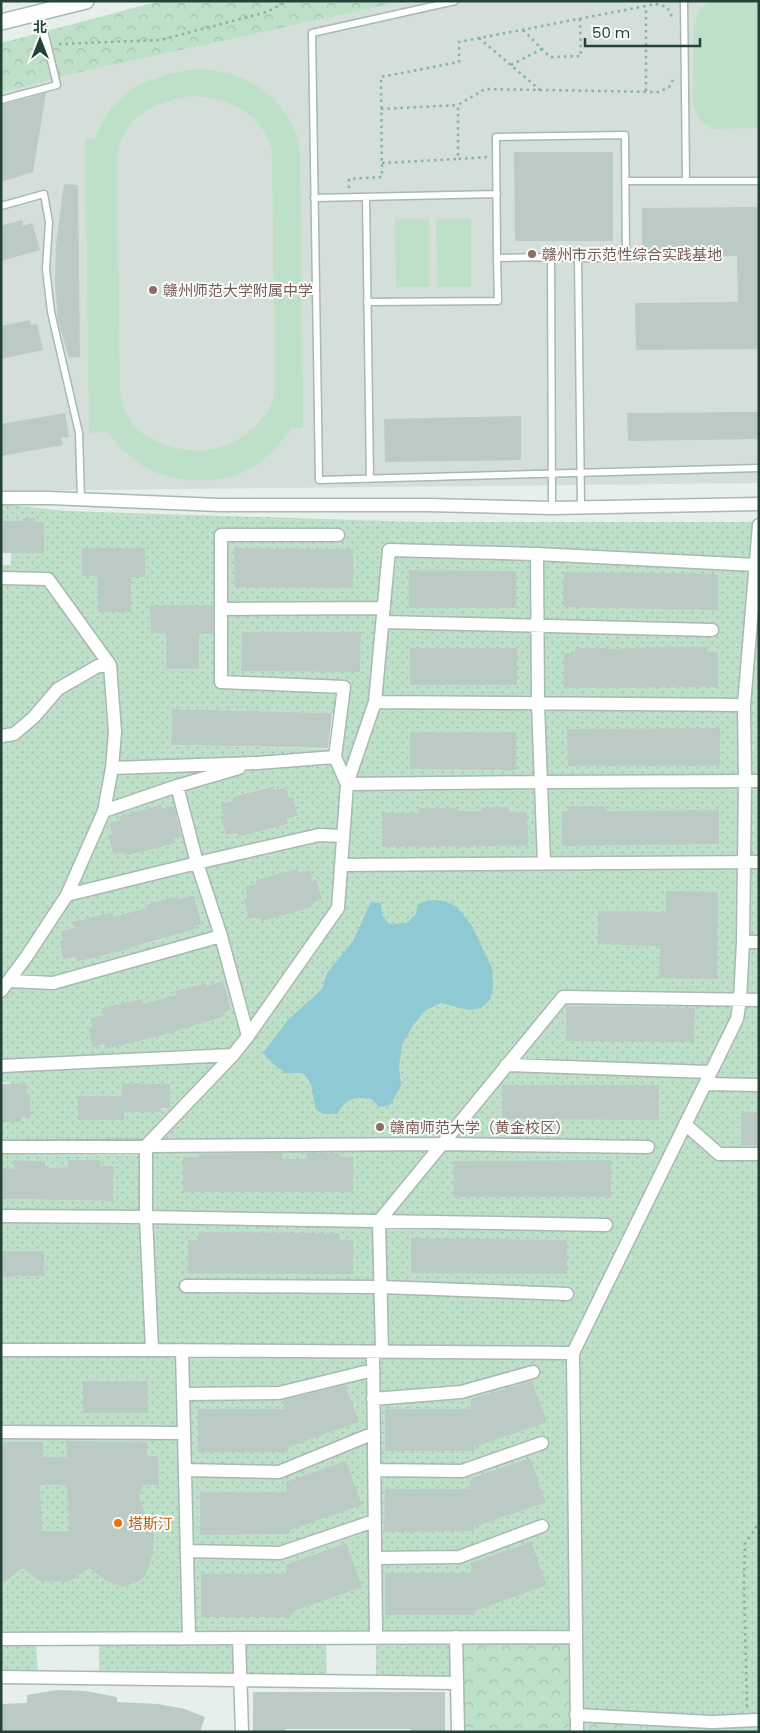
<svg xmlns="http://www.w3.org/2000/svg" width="760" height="1733" font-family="Poppins,'Noto Sans SC',sans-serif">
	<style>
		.built { fill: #d4dfda }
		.grass { fill: #bfe0c8; fill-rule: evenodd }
		.forest { fill: url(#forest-crowns) }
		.garden { fill: url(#garden-dots); fill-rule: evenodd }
		.water { fill: #8ec9d4 }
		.building { fill: #bbcac4; fill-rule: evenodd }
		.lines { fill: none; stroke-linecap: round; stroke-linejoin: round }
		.lane-casing { stroke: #a8b8b2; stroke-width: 9 }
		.street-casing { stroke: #a8b8b2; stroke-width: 15 }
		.secondary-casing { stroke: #a4bbb3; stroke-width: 18 }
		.path { stroke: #86b3a5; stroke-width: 2.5; stroke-dasharray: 2.5 4; stroke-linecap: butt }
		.lane { stroke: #fff; stroke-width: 6 }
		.street { stroke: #fff; stroke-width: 12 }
		.secondary { stroke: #fff; stroke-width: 15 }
		.education-dot { fill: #8d6e63; stroke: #f7fbf9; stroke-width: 2 }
		.food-dot { fill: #e8710a; stroke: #f7fbf9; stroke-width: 2 }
		.labels { text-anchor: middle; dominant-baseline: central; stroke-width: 4; stroke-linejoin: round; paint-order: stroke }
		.education-label { font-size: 15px; fill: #785e54; stroke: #f7fbf9; text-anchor: start }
		.food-label { font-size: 15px; fill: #c56008; stroke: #f7fbf9; text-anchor: start }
	</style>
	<defs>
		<pattern id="forest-crowns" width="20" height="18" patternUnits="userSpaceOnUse" patternTransform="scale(1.25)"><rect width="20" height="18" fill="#bfe0c8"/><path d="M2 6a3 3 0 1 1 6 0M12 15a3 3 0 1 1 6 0" fill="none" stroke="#a4c1ad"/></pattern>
		<pattern id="garden-dots" width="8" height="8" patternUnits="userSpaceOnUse" patternTransform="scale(1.25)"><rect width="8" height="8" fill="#bfe0c8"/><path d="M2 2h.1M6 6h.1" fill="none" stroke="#a4c1ad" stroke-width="1.8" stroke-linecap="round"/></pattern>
	</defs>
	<rect width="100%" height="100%" fill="#e6efeb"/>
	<path class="built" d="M405,1H759V483L1,491V93L72,74Z"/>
	<path class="grass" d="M710,1L759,3V128L713,129L700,120L693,106L694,26L700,9Z
		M195,69C245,69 293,99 300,151L303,428H292C279,445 264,462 244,472C216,486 165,482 140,464C127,455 116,444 107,432L89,433L85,139H95C112,91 148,76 195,69ZM191,96C229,97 264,113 272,153L275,385C274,391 274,398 272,403C269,412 262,419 256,425C232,449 205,455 172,447C156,443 140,435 131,421C125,413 122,402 120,393L117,155C124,115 155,102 191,96Z
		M395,219H429L430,287H396Z
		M436,219H471V287H437Z"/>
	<path class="forest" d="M160,1H405L72,74L1,93V43Z
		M456,1637H575L759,1720V1732H458Z"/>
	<path class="garden" d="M1,504L67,511L419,522H759V1720L576,1715L575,1637H456L457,1683L376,1682V1638H326L327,1682L99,1679V1639H36L38,1678L1,1677V1277L45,1276L44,1251H1V1199L112,1201L113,1166H100V1160H68V1167L46,1168L45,1161L15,1160L14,1169H1V1122H21V1117L31,1116L30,1094H26V1084L11,1089V1082H1V565H11V541L44,552V522H35L23,527L1,521ZM145,548V577H127L131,586V612H98L101,576L82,549ZM151,605H213V634H195L199,643V668L166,669V640H169V633H151ZM242,632H360V671H242ZM172,709L335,713L334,749L171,745ZM273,786L275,790L286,787L289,798L293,797L298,817L287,819L288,824L238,837L237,833L226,835L220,816L224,815L222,804L233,801L232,797ZM162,809L177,817H180L185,836L174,839L175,843L126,856L124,852L113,855L108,836L112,834L109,823L120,820V816L136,812ZM194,895L202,923L195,926V929L149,943L128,944L129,949L76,962L75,957L63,960L59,942L63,940L61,931L75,928L74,922L86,919L87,923L113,912L115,918L147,908V905L177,896L178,899ZM223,981L231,1011L105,1049L104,1044L92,1046L88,1028L92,1027L90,1018L104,1015L102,1009L131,1007L130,1002L142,999L144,1005L176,995L175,991L206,983L207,986ZM122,1083L170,1084V1108L161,1109V1112H153V1109H143V1112H135L124,1108L123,1120H78V1096H122Z"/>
	<path class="water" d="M430,900L445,901L457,907L472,926L492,968L493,987L490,1000L481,1008L469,1010L441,1003L426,1010L413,1025L402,1045L399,1067L401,1086L390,1105L379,1107L372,1099C352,1097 348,1097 337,1114H323L316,1110L311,1084L303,1073H285L276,1066L263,1053L288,1020L322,989L327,973L353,941L371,902L381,903L382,915L389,924L407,923L416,914L418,904Z"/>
	<path class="building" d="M46,93L33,172L1,182V105Z
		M514,152H613V241H515Z
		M64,184L78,185L80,357L69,358L58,320L55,284L56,245Z
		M759,207V349L636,350L635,303L738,302L737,256H642V208Z
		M22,220L23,226L32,223L40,250L1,261V226Z
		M30,320L31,325L37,324L43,350L1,359V326Z
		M759,412V439L628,441L627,413Z
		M65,413L69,437L61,438L63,445L1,456V424Z
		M521,416V460L385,462L384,419Z
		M23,518H35V522H44V553H1V521H23Z
		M82,548H145V577H131V612H98L97,576H82Z
		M234,548L353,549V588L234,587Z
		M409,570L516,571V608H409Z
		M564,572L718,574V610L563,607Z
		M150,605H213V634H199V669H166V633H151Z
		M242,632H361L360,672L241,671Z
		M674,647H707V652H718V687L564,688V653H575V648H607V649Z
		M410,648H517V685H410Z
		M172,709L332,713L328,748L171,745Z
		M720,728V766H568L567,729Z
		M410,732H516V770L410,769Z
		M274,786L275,790L286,787L289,798L293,797L298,816L287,819L288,824L238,837L237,833L226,835L220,816L224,815L221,804L233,801L232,797Z
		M161,805L162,809L174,806L182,837L174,839L176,843L125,856L124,852L113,855L108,835L112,834L109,823L120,820V816Z
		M568,806H605L606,811L719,810V844L562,846V811H568Z
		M509,807V812H527L528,846L382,847V813H419V808H458V811H482V808Z
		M297,869L298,873L310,870L313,881L316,880L322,900L311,903L312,907L261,921L260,916L249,919L244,899L248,898L245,887L256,884V880Z
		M666,891L718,892L717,979L659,978L660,946L598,944V911L666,912Z
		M194,895L202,924L195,926L196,929L129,948L130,949L76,962L75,957L63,960L59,941L63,940L61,931L75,928L73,922L113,912L114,917L147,908L146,905L177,896L178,899Z
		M223,981L231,1010L224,1013L225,1016L159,1036L105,1049L104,1044L92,1047L88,1028L92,1027L90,1018L104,1015L102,1008L142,999L143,1004L176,995L175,991L206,983L207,986Z
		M566,1006L695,1008L694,1042L566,1041Z
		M26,1083V1094H30L31,1117H21V1122H1V1084Z
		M122,1083L170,1084V1108H161V1112H124V1120H78V1096H122Z
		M502,1085H659V1120L502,1119Z
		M741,1112H759V1145H741Z
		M282,1153V1159H307V1153H340V1157H353V1192H183V1157H199V1154Z
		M14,1160L45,1161L46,1168L68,1167V1160H100V1166H113V1201L1,1199V1168L14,1169Z
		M611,1160V1197H454V1161Z
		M199,1232L340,1233V1240H353V1274L188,1273V1240H199Z
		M411,1238L567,1240V1274L411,1273Z
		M1,1251H44L45,1276L1,1277Z
		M83,1381H148V1413H83Z
		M532,1381L547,1422L475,1447V1451H385V1409H471V1399Z
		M345,1385L359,1422L288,1447V1452H198V1409H284V1400Z
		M66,1441L147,1442V1456H158L159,1485H143L139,1497L146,1516L157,1513L163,1529L154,1533L153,1553L145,1576L137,1582L123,1587L105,1580L89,1568L68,1582L40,1581L22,1568L1,1585V1442H43V1457H67ZM40,1485H67L69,1531H42Z
		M530,1458L546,1502L474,1527V1531L384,1532L385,1489H470V1479Z
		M346,1461L362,1505L290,1530V1534L200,1535V1492H286V1482Z
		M531,1542L547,1585L475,1611V1615H385V1573H471V1563Z
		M346,1543L362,1587L291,1612V1617H201V1574H286V1565Z
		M57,1690L85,1691L117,1697V1702L158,1704L185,1709L205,1717L200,1732H1V1704L27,1703V1695Z
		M253,1692H445V1732H411V1729H285V1732H253Z"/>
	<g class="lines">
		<defs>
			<path id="lane" d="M455,1L312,33L319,480L759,468
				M684,1L686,181
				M1,100L57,85L40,14
				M625,181H759
				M366,197L370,479
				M314,198L497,194
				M1,206L44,194L49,222L46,269L51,312L79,433L81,499
				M551,257L578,258
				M367,302L498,301L497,258
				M552,508L551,257L497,258L496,137L625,135L626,258H578L581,507"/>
			<path id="street" d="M1,498H49L219,505H428L552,508L759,504
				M338,535H221V682L344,687L335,757L347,784L542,782L759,781
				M537,554L538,704L544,863
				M1,578L48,579L110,665L115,732L112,768L104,811L67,895L27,956L1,991
				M222,609L384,608
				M383,622L712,630
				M375,702L744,705
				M1,736L14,734L33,718L58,689L98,666L110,665
				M112,768L258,763L335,757
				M177,786L239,768
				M341,865L759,862
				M67,895L197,863L177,786L104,811
				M221,936L197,863L319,835L343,836
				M743,942H759
				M9,981L53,983L221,936L248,1036
				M506,1065L710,1072
				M1,1066L233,1055
				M705,1084L759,1085
				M685,1124L719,1154H759
				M1,1147L442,1144L648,1147
				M1,1216L146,1217L606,1225
				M186,1286L381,1287L567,1294
				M1,1350H152L146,1217V1146L233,1055L248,1036L338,908L347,784L375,702L389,550L537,554L756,565
				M152,1350L573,1353
				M182,1350L189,1638
				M373,1352L376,1638
				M382,1352L379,1221L563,997L759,1000
				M183,1394L279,1393L373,1370
				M373,1399L461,1392L533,1372
				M1,1432L184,1433
				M185,1470L279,1472L374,1433
				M374,1470L462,1471L542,1443
				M187,1551L280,1553L374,1521
				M375,1558L459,1557L542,1526
				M456,1637L457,1683
				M239,1638L242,1732
				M1,1639L575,1637
				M1,1677L457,1683L458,1732
				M576,1715L712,1722L759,1720
				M577,1732L573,1353L737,1019L740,1000L743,942L745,782L744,705L759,525"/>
			<path id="secondary" d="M1,22L86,1"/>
		</defs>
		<use href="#lane" class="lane-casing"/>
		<use href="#street" class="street-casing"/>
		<use href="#secondary" class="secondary-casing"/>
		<path class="path" d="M523,30L550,57L581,56L580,19
			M479,38L540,90
			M59,44L160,40L267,12L287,1
			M511,65L542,49
			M646,91V6
			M381,109L458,105
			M487,157L458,159V105L485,89L659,92L669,87L673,80
			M382,163L458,159
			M349,188V179L382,177L381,77L459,62V42L656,4L667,7L673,19
			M747,1707L744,1586L745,1544L759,1523"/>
		<use href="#lane" class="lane"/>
		<use href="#street" class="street"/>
		<use href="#secondary" class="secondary"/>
	</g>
	<g class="education-dot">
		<circle cx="532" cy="254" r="5"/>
		<circle cx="153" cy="290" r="5"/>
		<circle cx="380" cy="1127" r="5"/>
	</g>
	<circle class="food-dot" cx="118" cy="1523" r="5"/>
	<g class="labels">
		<g class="education-label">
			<text x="542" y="254">赣州市示范性综合实践基地</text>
			<text x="163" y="290">赣州师范大学附属中学</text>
			<text x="390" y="1127">赣南师范大学（黄金校区）</text>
		</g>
		<g class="food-label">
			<text x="128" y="1523">塔斯汀</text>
		</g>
	</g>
	<rect width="760" height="1733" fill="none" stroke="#24423a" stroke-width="5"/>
	<g transform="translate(40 40)" stroke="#f7fbf9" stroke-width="4" paint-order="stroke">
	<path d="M0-4L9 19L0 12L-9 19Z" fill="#24423a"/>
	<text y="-8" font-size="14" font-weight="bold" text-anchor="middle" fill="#24423a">北</text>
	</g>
	<path d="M585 38v8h115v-8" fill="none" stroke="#24423a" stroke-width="2.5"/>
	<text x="592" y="38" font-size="15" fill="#24423a" stroke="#f7fbf9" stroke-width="4" paint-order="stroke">50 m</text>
</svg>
